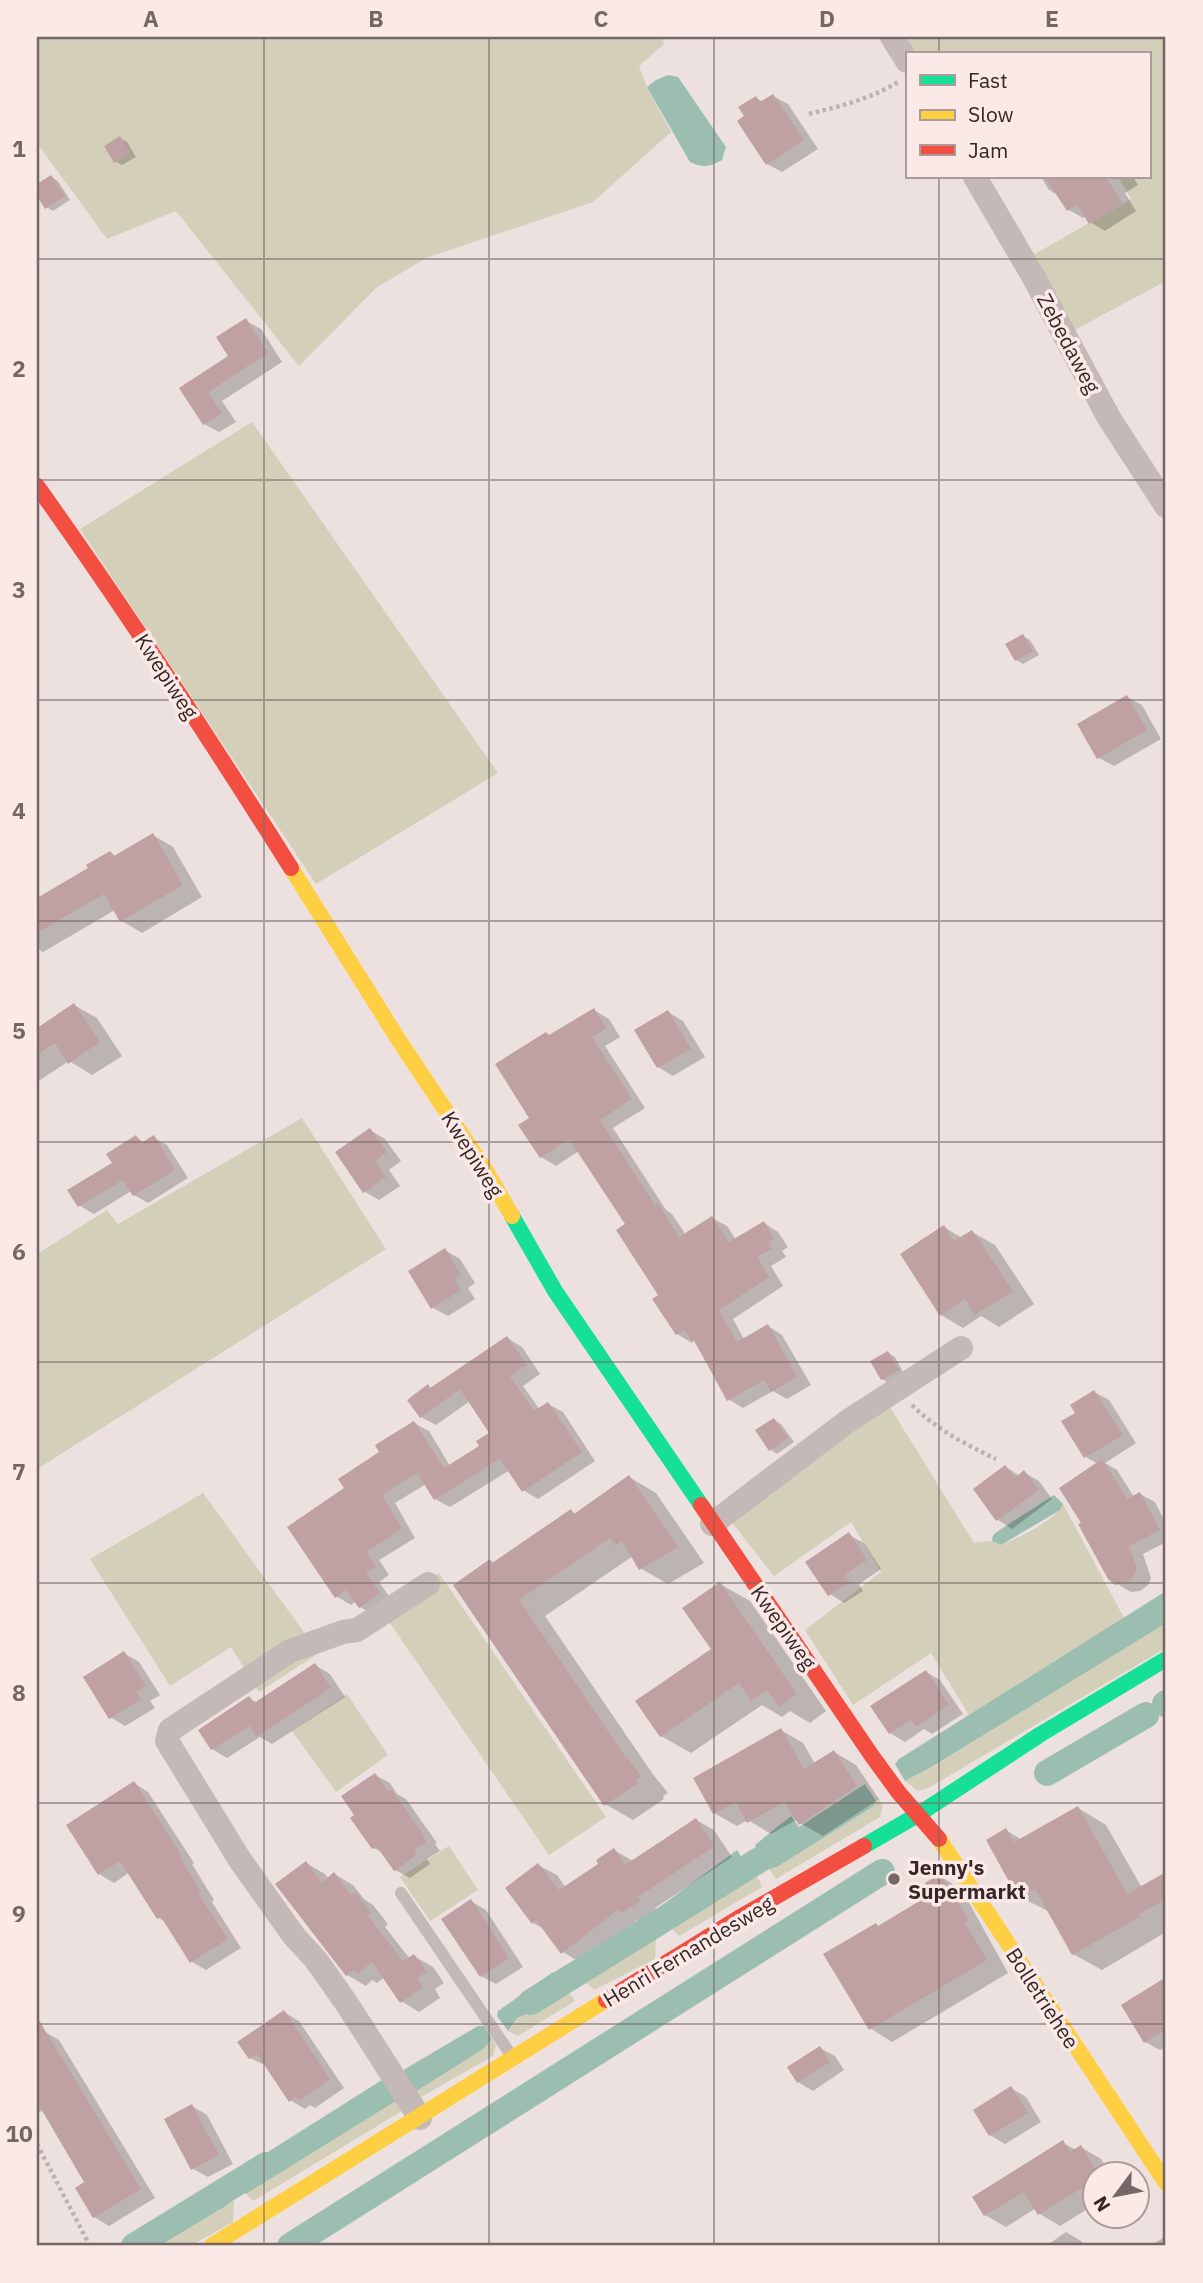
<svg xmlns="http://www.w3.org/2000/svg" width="1203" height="2283" font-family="'IBM Plex Sans',sans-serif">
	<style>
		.green { fill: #d4cfb8 }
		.water { fill: #9bbeb1 }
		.shadow { fill: #0003 }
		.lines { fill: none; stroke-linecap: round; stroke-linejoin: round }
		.canal { stroke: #9bbeb1; stroke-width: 26 }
		.building { fill: #c0a1a3 }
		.path { stroke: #beb1b0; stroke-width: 4.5; stroke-dasharray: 3.5 3.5; stroke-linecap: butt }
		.lane { stroke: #c5b9b8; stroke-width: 12 }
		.street { stroke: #c5b9b8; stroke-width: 24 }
		.fast { stroke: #16e098; stroke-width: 16 }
		.slow { stroke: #ffcf43; stroke-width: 16 }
		.jam { stroke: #f24e42; stroke-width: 16 }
		.grid { fill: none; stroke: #766767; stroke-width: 2; stroke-opacity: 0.55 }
		.poi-dot { fill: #766767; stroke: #fae9e6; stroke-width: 2.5 }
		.labels { text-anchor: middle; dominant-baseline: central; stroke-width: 7; stroke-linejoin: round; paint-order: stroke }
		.street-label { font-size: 21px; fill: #362627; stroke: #fae9e6 }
		.poi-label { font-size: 21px; font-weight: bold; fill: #362627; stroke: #fae9e6; text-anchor: start }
		.neatline { fill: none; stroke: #766767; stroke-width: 2.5 }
		.grid-label { font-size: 23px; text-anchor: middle; font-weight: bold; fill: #766767 }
	</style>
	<rect width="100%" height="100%" fill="#ece1df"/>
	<path class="green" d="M37,37H662L664,44L639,66L647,87L671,132L593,202L426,258L376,288L299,366L176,211L107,239L37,143Z
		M902,37H1166V281L1069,333L1028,258L1131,199L1118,177H1149V54H912Z
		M252,422L498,773L316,884L80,529Z
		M302,1118L386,1249L37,1469V1254L107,1210L118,1224Z
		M888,1404L974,1543L992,1541L1001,1545C1018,1538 1056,1520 1063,1504L1124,1618L969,1715L931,1653L853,1705L805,1630L881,1572L851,1522L774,1576L731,1521Z
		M203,1493L319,1653L259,1692L231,1647L170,1686L90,1559Z
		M439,1573L606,1817L549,1855L381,1610Z
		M1166,1622V1648L930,1787L918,1791L905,1781L931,1768Z
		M347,1694L388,1755L336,1792L292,1731Z
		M878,1797L883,1806L880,1817L776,1879L769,1869L777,1867L874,1806Z
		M449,1846L478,1890L430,1921L400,1877Z
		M752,1875L758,1878L762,1887L679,1936L669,1926Z
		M656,1938L655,1959L594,1990L585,1982L586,1977Z
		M568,1991L575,2001L518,2036L508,2031L517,2018L549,2005Z
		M492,2039L496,2045L493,2056L421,2097L415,2092L483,2049Z
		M396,2101L402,2111L253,2201L246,2194Z
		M230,2194L234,2201L233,2222L190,2246H159L229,2204L227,2197Z"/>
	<path class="water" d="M668,75L678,77L726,147L722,160C710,167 703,168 690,162L647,87L656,80Z
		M1054,1495L1063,1504L1060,1510L1001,1545L992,1541L993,1535L998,1531Z
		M1166,1591V1623L930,1768L905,1781L895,1764L899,1759Z
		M865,1784L876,1801L874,1806L777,1867L769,1869L755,1845L791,1816L799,1827Z
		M737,1850L752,1875L672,1926H669L659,1911L661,1906Z
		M643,1917L656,1938L586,1977L585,1982H581L571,1965Z
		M553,1972L568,1991L549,2005L517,2018L508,2031L497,2016L498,2011Z
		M478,2026H484L492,2039L483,2049L415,2092L403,2074L405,2069Z
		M382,2080L396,2101L246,2194L234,2176L236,2172Z
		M215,2185L221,2187L229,2204L159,2246H117Z"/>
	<path class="shadow" d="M773,96L788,104L818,149L782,172L767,164L747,117L756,98L763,102Z
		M120,138L127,142L136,157L122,165L115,161Z
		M51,177L58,181L70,200L53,211L46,207L37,193V186Z
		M1041,177H1133L1138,185L1125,193L1136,211L1105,231L1090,222L1086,216L1083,218L1069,210L1060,196L1049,190Z
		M246,321L261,329L282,362L222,401L236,422L219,432L204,424L181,388L230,356Z
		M1023,636L1030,640L1039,655L1023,664L1016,660Z
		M1127,697L1142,705L1161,739L1114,766L1099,758Z
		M153,835L173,847L202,897L142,933L122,921L115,910L43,952L37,948V900L91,869L110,853L117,857Z
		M74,1005L97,1018L122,1056L92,1075L69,1061L37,1082V1030Z
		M594,1010L609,1019L620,1037L605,1046L645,1108L613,1128L666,1210L672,1214L686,1235L712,1218L727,1226L736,1240L764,1223L778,1232L788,1247L782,1251L786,1257L771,1266L783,1286L733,1319L744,1339L768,1326L782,1335L811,1385L787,1399L773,1391L743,1408L728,1399L694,1341L692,1343L677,1334L627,1224L579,1151L556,1166L541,1157L531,1118L551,1036Z
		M668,1012L683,1021L705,1057L673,1076L658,1067Z
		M370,1130L385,1139L401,1161L389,1170L400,1186L379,1200L365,1192Z
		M136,1137L145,1143L154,1138L167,1145L188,1178L148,1203L134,1195L131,1191L94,1214L80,1206L70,1190L115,1164Z
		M944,1227L962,1238L972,1232L995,1245L1034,1304L999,1327L981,1316L963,1328L941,1315Z
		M445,1250L460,1259L475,1283L468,1288L475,1299L448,1316L433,1308Z
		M507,1338L522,1347L540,1374L523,1386L540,1410L548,1404L563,1412L595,1461L538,1499L523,1490L510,1470L450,1507L435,1499L426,1484L395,1503L415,1538L379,1560L389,1575L379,1582L393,1602L374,1615L360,1607L356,1601L351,1605L336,1596L346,1489L414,1423L429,1431L450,1466L482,1446L492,1433L470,1401L436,1425L421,1417L428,1386L432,1389Z
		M888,1353L895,1357L904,1374L889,1383L882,1379Z
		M1094,1392L1109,1400L1136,1443L1105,1463L1117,1470L1134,1497L1140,1494L1155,1502L1166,1524V1542L1143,1554L1151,1578L1148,1585L1140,1591L1131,1592L1116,1583L1098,1464L1086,1457L1064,1422L1077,1413Z
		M774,1420L781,1424L794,1442L777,1454L771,1450Z
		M1006,1467L1020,1476L1025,1473L1039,1481L1052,1499L1012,1529L998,1520L975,1490Z
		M629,1477L656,1493L704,1563L668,1584L640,1568L633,1556L545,1616L652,1773L668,1793L663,1796L664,1799L633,1820L605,1804L490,1561L494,1563L571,1511L576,1514Z
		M849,1535L864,1543L881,1569L859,1584L863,1591L844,1603L830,1594Z
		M720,1584L750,1601L826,1711L810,1723L790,1711L782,1717L762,1705L691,1753L661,1736L713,1650Z
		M124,1653L139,1662L160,1695L150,1701L155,1708L125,1726L110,1717Z
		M315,1665L330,1674L345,1697L272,1744L260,1737L227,1758L212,1749L249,1698L258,1703Z
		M926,1672L940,1680L963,1714L932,1734L924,1729L905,1742L890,1733Z
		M781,1730L803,1743L815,1764L834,1752L856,1765L879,1799L823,1836L800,1823L798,1819L771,1834L748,1820L737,1826L714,1813Z
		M375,1775L390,1783L397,1794L406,1799L437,1843L435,1844L440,1851L427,1859L430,1864L410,1878L395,1870L384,1854L374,1848Z
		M134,1783L148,1792L194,1863L192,1864L214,1900L212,1902L241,1948L206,1970L192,1962L167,1923L159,1918L130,1872L114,1883L99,1874Z
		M1078,1808L1106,1825L1142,1888L1166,1874V1932L1102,1970L1073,1954L1050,1912L1020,1897L1006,1830L1022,1840Z
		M696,1820L714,1830L732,1857L655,1908L658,1912L642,1923L637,1920L581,1963L563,1952L546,1930L533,1923L538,1865L557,1875L566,1888L601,1865L614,1850L633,1861Z
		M306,1863L325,1874L329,1879L334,1874L353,1885L364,1899L373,1905L388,1924L385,1927L410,1959L414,1956L433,1967L444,1983L435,1989L440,1998L419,2012L401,2001L385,1977L377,1983L372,1980L366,1986L347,1975Z
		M940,1876L962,1890L1008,1973L892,2042L870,2028L880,1927L934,1894Z
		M471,1901L486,1910L523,1967L496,1984L481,1976Z
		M1166,1979V2047L1160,2050L1145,2042L1123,2006Z
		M284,2012L299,2021L344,2088L315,2108L310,2105L305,2109L290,2100L267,2066L250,2058Z
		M45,2032L59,2040L155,2198L109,2226L94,2217L87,2183L43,2110L40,2112L37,2110V2037Z
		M820,2048L835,2056L844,2070L813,2091L798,2082Z
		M1011,2088L1026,2097L1041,2122L1005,2144L990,2135Z
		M192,2106L207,2115L233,2164L208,2177L193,2169Z
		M1063,2143L1076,2150L1081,2147L1101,2159L1111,2174H1094V2205L1060,2226L1040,2214L1036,2208L1006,2227L985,2215Z
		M1066,2232L1081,2241L1085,2246H1046Z
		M1166,2236V2246H1150Z"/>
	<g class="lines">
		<path class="canal" d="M1165,1704L1166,1703
			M1047,1773L1146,1715
			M531,2002L793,1839
			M134,2246L266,2165
			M290,2246L882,1872"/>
	</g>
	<path class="building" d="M773,94L804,140L766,165L737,121L744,116L738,107L756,96L760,102Z
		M120,136L130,153L114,163L104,146Z
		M51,175L65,196L45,209L37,196V184Z
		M1045,177H1106L1122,203L1089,224L1077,205L1067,211Z
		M246,318L268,353L208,392L222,413L203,425L179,388L228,356L216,337Z
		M1023,634L1033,651L1015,661L1005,644Z
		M1127,695L1147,730L1097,759L1077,724Z
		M153,833L183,885L120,922L104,894L37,933V898L88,868L86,865L110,851L114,856Z
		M74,1003L100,1042L68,1064L55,1043L37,1055V1028Z
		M594,1008L606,1028L592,1037L632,1099L600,1120L655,1205L658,1203L679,1237L712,1216L729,1242L764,1221L774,1238L769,1242L772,1249L757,1257L769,1277L719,1310L737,1342L768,1324L797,1377L771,1392L764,1380L727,1401L694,1340L692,1341L684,1330L676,1335L652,1299L658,1295L616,1230L625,1224L569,1139L540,1158L518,1125L529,1118L495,1064L546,1032L549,1035Z
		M668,1010L691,1049L657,1068L634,1030Z
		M370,1128L387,1152L375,1161L386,1177L363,1193L335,1152Z
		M136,1135L141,1143L154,1135L175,1170L133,1196L123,1180L78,1207L67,1190L112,1163L106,1154Z
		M944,1225L954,1241L972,1230L1013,1291L975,1315L965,1299L940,1316L900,1254Z
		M445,1248L461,1275L454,1279L461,1290L431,1309L408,1271Z
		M507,1336L527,1365L510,1377L534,1411L548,1402L582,1452L522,1492L500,1459L434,1500L417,1473L382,1495L402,1529L366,1552L376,1566L366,1573L380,1593L359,1608L346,1590L335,1598L287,1527L344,1488L338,1479L379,1452L375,1445L414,1421L444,1468L479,1446L476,1441L489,1433L460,1389L420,1418L407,1400L428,1384L430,1388Z
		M888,1351L899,1370L881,1380L870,1361Z
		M1094,1390L1123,1435L1084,1458L1061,1421L1075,1413L1070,1405Z
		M774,1418L788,1438L769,1451L755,1430Z
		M1102,1459L1127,1499L1140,1492L1160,1530L1129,1546L1137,1569L1133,1577L1125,1583L1115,1585L1108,1579L1078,1524L1081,1523L1059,1488Z
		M1005,1465L1015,1478L1024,1470L1039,1490L996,1521L973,1489Z
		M629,1475L678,1547L639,1570L622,1541L615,1546L610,1538L519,1600L627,1759L628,1758L641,1776L636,1780L638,1783L604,1806L453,1585L490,1559L492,1563L571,1509L574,1514Z
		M849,1532L867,1560L845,1575L850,1582L828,1596L805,1562Z
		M720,1582L797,1694L779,1707L767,1690L751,1701L739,1683L660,1737L635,1701L711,1649L682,1608Z
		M124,1651L146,1686L136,1692L141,1699L109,1719L83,1677Z
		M315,1663L331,1688L256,1737L250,1726L211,1750L198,1730L249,1696L254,1703Z
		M926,1670L949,1705L916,1727L911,1720L889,1734L870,1706Z
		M781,1728L804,1769L834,1750L857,1786L799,1825L784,1802L747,1823L736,1802L713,1814L693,1778Z
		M375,1773L388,1791L391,1789L423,1834L422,1835L426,1842L414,1850L417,1855L394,1871L377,1847L372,1849L350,1818L354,1815L341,1796Z
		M134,1781L181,1854L179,1856L201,1891L198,1893L228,1939L190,1963L161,1917L157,1919L120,1861L98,1875L66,1825Z
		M1078,1806L1127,1894L1166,1872V1899L1139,1914L1140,1917L1072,1955L1035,1889L1018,1898L986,1840L1006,1828L1014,1842Z
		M696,1818L715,1846L638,1897L640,1901L622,1913L619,1909L561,1954L536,1920L532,1924L505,1888L538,1863L559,1890L598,1864L596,1860L614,1848L625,1865Z
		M306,1861L322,1883L334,1872L351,1895L355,1892L371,1913L368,1916L403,1961L414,1954L427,1972L417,1978L423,1987L400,2003L372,1962L357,1974L354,1970L346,1976L275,1884Z
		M940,1874L969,1920L965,1923L987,1960L869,2030L823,1954L876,1923L878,1926L931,1894L925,1883Z
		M471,1899L509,1958L480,1977L441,1919Z
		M1166,1977V2029L1144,2043L1121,2005Z
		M284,2010L330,2079L299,2101L296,2097L289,2102L257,2054L249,2059L237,2042Z
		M37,2017L141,2189L93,2218L75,2188L84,2182L37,2102Z
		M820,2046L830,2062L797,2083L787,2067Z
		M1011,2086L1028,2113L989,2136L973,2110Z
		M192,2104L219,2155L191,2170L164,2119Z
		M1063,2140L1070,2152L1081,2145L1099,2174H1095V2180L1038,2215L1024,2192L984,2216L972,2197Z"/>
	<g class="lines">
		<path class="path" d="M809,114C840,106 871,99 898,82
			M912,1405C937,1430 965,1444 996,1459
			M37,2144L90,2246"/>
		<path class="lane" d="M401,1893L511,2055"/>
		<path class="street" d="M892,37L907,61
			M975,177L1033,276L1109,418L1166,506
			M712,1524L848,1421L961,1348
			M420,2118L347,2004L316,1960L294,1936L240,1860L167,1741L170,1730L290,1651L343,1632L357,1630L428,1584"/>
		<path class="fast" d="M512,1216L555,1291L701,1505
			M864,1846L919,1814L1041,1734L1166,1659"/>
		<path class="slow" d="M291,868L398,1039L486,1171L512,1216
			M939,1839L1166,2183
			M211,2246L606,2000"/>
		<path class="jam" d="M37,486C126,610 209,738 291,868
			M701,1505L872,1756L899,1793L939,1839
			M606,2000L737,1919L864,1846"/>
	</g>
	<path class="grid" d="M264,37V2246M489,37V2246M714,37V2246M939,37V54M939,177V2246M37,259H1166M37,480H1166M37,700H1166M37,921H1166M37,1142H1166M37,1362H1166M37,1583H1166M37,1803H1166M37,2024H1166"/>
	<circle class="poi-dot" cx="894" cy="1879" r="7"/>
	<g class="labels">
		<g class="street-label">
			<text transform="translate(1069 343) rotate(62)">Zebedaweg</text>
			<text transform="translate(167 676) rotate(57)">Kwepiweg</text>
			<text transform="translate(473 1154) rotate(58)">Kwepiweg</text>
			<text transform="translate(784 1627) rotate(55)">Kwepiweg</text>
			<text transform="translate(688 1951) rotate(-31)">Henri Fernandesweg</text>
			<text transform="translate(1043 1998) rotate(57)">Bolletriehee</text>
		</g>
		<g class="poi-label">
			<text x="908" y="1867">Jenny's<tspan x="908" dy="24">Supermarkt</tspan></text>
		</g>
	</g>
	<rect width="1203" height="2283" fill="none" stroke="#fae9e6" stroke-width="77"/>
	<rect x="906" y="52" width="245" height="126" fill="#fae9e6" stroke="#ac9b9a" stroke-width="2"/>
	<rect x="920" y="75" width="35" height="10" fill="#16e098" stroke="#ac9b9a" stroke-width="2"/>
	<text x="968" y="88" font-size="21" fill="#362627">Fast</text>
	<rect x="920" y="110" width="35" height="10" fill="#ffcf43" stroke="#ac9b9a" stroke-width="2"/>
	<text x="968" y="122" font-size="21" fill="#362627">Slow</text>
	<rect x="920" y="145" width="35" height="10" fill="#f24e42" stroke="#ac9b9a" stroke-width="2"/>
	<text x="968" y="158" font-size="21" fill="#362627">Jam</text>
	<g transform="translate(1116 2195) rotate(238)"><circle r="33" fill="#fae9e6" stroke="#ac9b9a" stroke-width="2"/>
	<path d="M0-5L12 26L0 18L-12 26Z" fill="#766767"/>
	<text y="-10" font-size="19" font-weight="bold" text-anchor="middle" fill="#362627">N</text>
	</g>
	<rect x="38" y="38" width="1126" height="2206" class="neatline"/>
	<g class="grid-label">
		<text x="151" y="27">A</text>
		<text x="376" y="27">B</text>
		<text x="601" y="27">C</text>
		<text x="827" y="27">D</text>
		<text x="1052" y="27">E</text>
		<text x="19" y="157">1</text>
		<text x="19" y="377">2</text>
		<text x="19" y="598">3</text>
		<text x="19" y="819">4</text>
		<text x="19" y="1039">5</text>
		<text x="19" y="1260">6</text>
		<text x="19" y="1480">7</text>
		<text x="19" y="1701">8</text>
		<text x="19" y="1922">9</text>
		<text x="19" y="2142">10</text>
	</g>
</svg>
